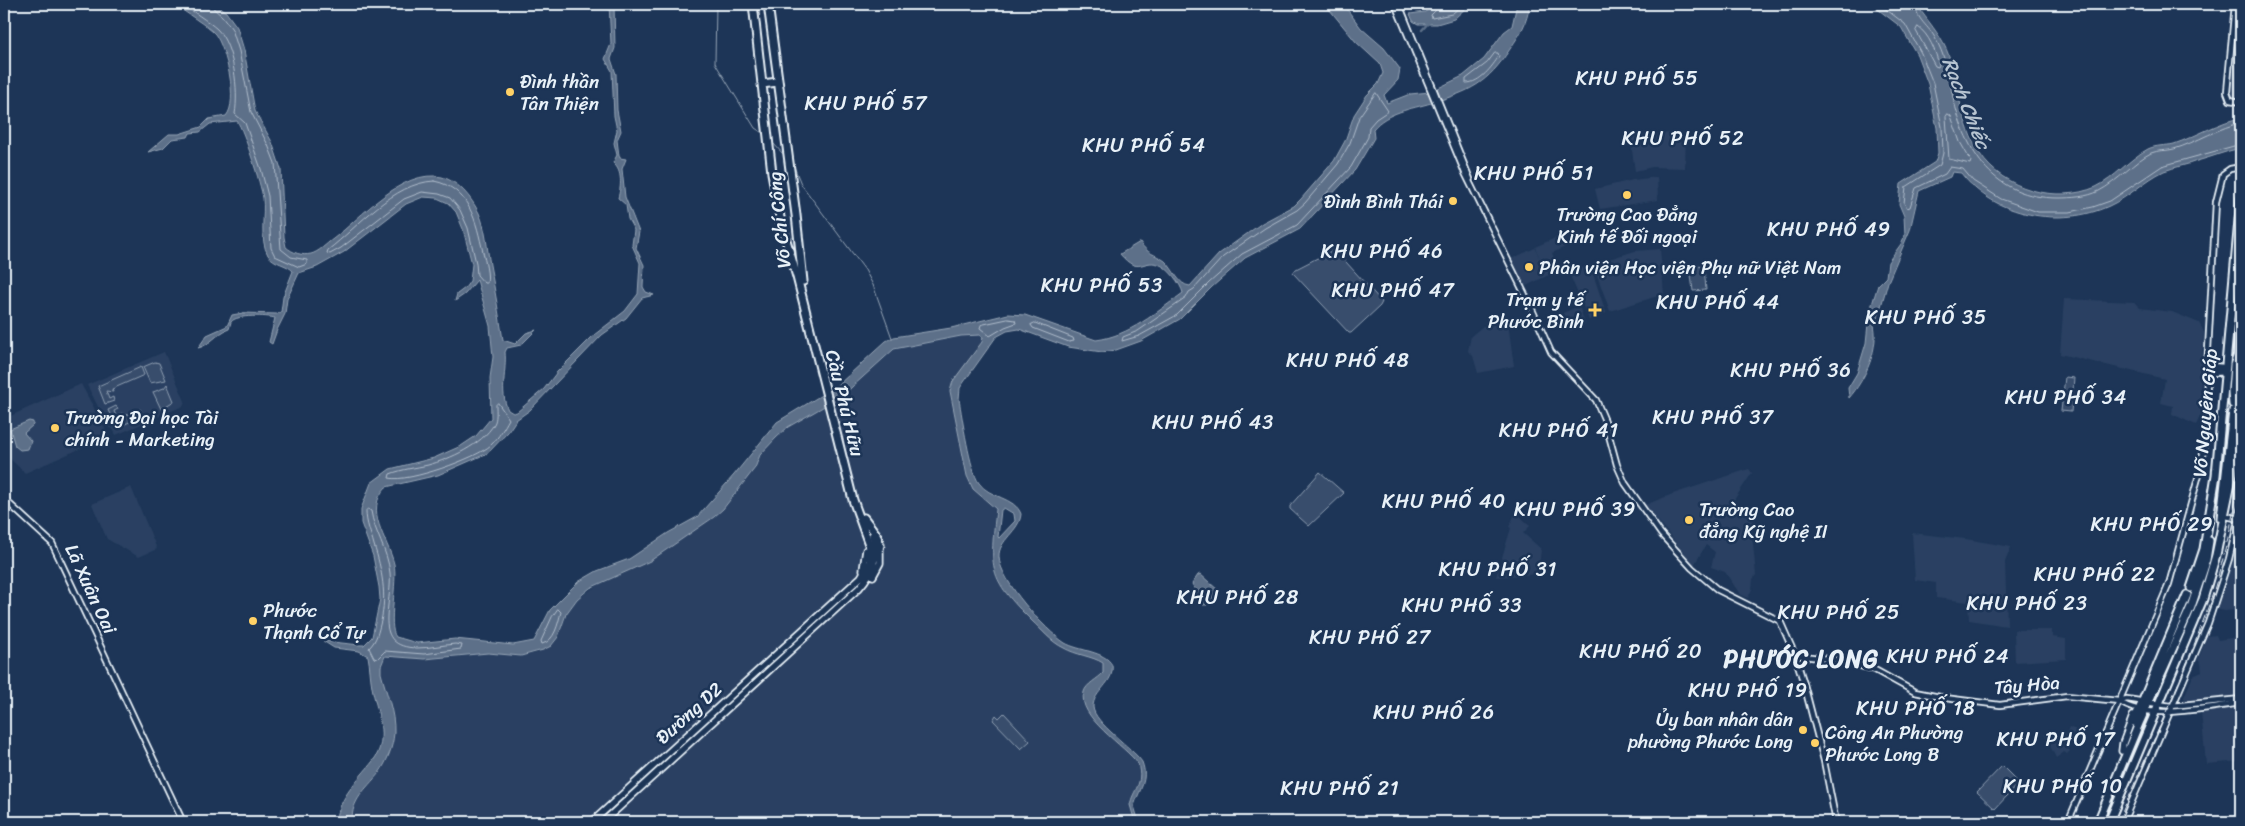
<svg xmlns="http://www.w3.org/2000/svg" width="2245" height="826" font-family="Sriracha,sans-serif">
	<style>
		.built { fill: #2a4162 }
		.green { fill: #374d6c; stroke: #909fb2 }
		.water { fill: #5d7089; stroke: #95a4b5; fill-rule: evenodd }
		.lines { fill: none; stroke-linecap: round; stroke-linejoin: round }
		.shore { stroke: #b0bdcc; stroke-width: 1 }
		.stream { stroke: #95a4b5; stroke-width: 1 }
		.canal { stroke: #5d7089; stroke-width: 2.5 }
		.secondary-casing { stroke: #e8f1f8; stroke-width: 8 }
		.primary-casing { stroke: #e8f1f8; stroke-width: 9 }
		.highway-casing { stroke: #e8f1f8; stroke-width: 11 }
		.secondary { stroke: #1d3557; stroke-width: 4.5 }
		.primary { stroke: #1d3557; stroke-width: 5.5 }
		.highway { stroke: #1d3557; stroke-width: 7 }
		.rail { stroke: #e8f1f8; stroke-width: 1; stroke-dasharray: 8 4; stroke-linecap: butt }
		.poi-dot { fill: #ffd166; stroke: #1d3557; stroke-width: 2 }
		.labels { text-anchor: middle; dominant-baseline: central; stroke-width: 5; stroke-linejoin: round; paint-order: stroke }
		.poi-label { font-size: 19px; fill: #e8f1f8; stroke: #1d3557; text-anchor: start }
		.street-label { font-size: 19px; fill: #e8f1f8; stroke: #1d3557 }
		.neighbourhood-label { font-size: 20px; letter-spacing: 1px; fill: #e8f1f8; stroke: #1d3557 }
		.water-label { font-size: 20px; font-style: italic; fill: #b7c4d1; stroke: #1d3557 }
		.district-label { font-size: 24px; font-weight: bold; letter-spacing: 1px; fill: #e8f1f8; stroke: #1d3557 }
	</style>
	<rect width="100%" height="100%" fill="#1d3557"/>
	<filter id="ink" filterUnits="userSpaceOnUse"><feTurbulence type="fractalNoise" baseFrequency=".02" numOctaves="2"/><feDisplacementMap in="SourceGraphic" scale="10" xChannelSelector="R" yChannelSelector="G"/><feConvolveMatrix kernelMatrix="1 2 1 2 8 2 1 2 1" color-interpolation-filters="sRGB"/></filter>
	<g filter="url(#ink)">
		<path class="built" d="M1686,132L1685,168L1652,167L1635,171L1630,136Z
			M1657,177L1658,200L1600,209L1595,189L1633,180Z
			M1562,235L1567,246L1552,253L1559,270L1524,287L1511,259L1535,248L1546,272L1535,247Z
			M1660,249L1664,294L1610,311L1593,264L1635,251Z
			M1590,265L1606,313L1589,320L1569,273Z
			M2064,299L2134,302L2140,308L2172,312L2199,323L2204,332L2200,392L2203,393L2202,412L2196,425L2172,414L2173,406L2161,403L2165,379L2060,354Z
			M1579,306L1585,324L1570,331L1563,313Z
			M1508,323L1514,366L1478,373L1473,356L1468,351L1471,336L1483,326Z
			M980,335L983,340L982,342L951,386L950,391L967,476L973,489L996,509L992,549L993,568L999,583L1055,643L1103,663L1105,670L1088,711L1138,764L1140,771L1139,786L1130,805L1135,822H352V815L355,802L380,772L388,757L393,741L392,713L381,673V666L385,656L424,659L488,653L521,656L536,653L551,646L558,637L566,614L577,599L605,580L650,561L714,517L723,509L755,468L760,455L776,438L788,427L842,396L894,349L961,336Z
			M164,352L185,401L183,406L116,435L113,429L109,428L87,385Z
			M81,384L109,436L25,473L4,453L6,418Z
			M1749,469L1752,473L1726,512L1753,513L1752,534L1756,575L1753,579L1752,589L1748,598L1740,594L1725,572L1711,567L1715,552L1706,545L1694,565L1645,505L1673,494Z
			M131,487L157,549L139,557L107,539L92,504Z
			M1516,512L1530,526L1523,533L1541,549L1538,574L1496,577L1511,528L1509,527Z
			M2241,517V697L2185,703L2184,697L2193,676L2202,672L2201,663L2198,660L2207,636L2216,635L2218,640L2238,637L2236,610L2225,611L2215,609Z
			M1912,533L1966,539L2011,547L2005,562L2007,626L1969,620L1968,602L1936,598V583L1915,580Z
			M2014,630H2052V637L2066,639V659L2015,662Z
			M2241,707V761L2206,764L2201,711Z
			M2069,727L2076,730L2067,748L2070,751L2067,754L2064,752L2056,758L2044,734H2066Z"/>
		<path class="green" d="M2238,4H2241V100L2231,98L2229,91Z
			M1333,250L1337,252L1382,302L1380,306L1351,333H1349L1293,273L1296,269Z
			M1698,266L1704,267L1706,290L1693,291L1690,267Z
			M155,362L159,363L166,380L150,383L143,367Z
			M141,367L144,375L112,389L113,392L106,391L109,399L113,397L114,401L105,404L98,386Z
			M2065,377L2074,378L2071,412L2061,411Z
			M167,384L174,401L161,409L153,392L164,388Z
			M116,406L118,409L114,411L117,419L120,417L119,414L122,413L124,416L140,409L143,416L116,428L108,410Z
			M1320,472L1344,493L1309,526L1290,509V506Z
			M1004,713L1030,741L1021,749L993,720L996,715L999,718Z
			M2002,766L2019,783L1995,809L1977,792Z"/>
		<path class="water" d="M174,4H215L226,12L237,27L244,50L255,111L272,142L281,169L284,237L286,247C293,253 302,256 311,254C319,252 326,244 333,239C361,218 402,168 442,177C459,182 471,197 479,213C486,229 487,248 490,265C495,290 499,315 503,340L515,344L526,333L536,330L521,345L507,348L505,352C507,371 499,391 508,410L513,413L517,412L544,389L557,372L594,335L625,311L638,294L640,263L632,245L634,230L628,219L626,205L618,198C621,187 623,171 613,163L617,155L614,143L617,130L614,116L612,71L605,59L611,44L609,4H614L615,48L611,59L616,74L617,110L621,131L617,140L619,156L620,158L626,159L622,169L625,197L639,232L636,248L644,265L643,287L646,292L654,295L642,298L626,318L602,335L530,410L516,420L508,432L488,453L438,475L386,487C363,511 388,538 394,564C398,582 387,626 396,637L417,643L455,639L513,645L534,641L550,610L578,582L597,571L629,559L668,533L697,517L734,475L777,422L838,385L886,341L894,337L951,328L1008,314L1025,315L1096,340C1129,336 1157,312 1183,293C1181,284 1168,267 1158,264C1142,259 1139,276 1120,254L1140,242C1148,255 1154,253 1165,261C1174,269 1178,285 1190,286L1219,254L1262,223L1294,206L1301,199L1334,161L1345,141L1354,115L1367,95L1378,84L1383,73L1380,64L1356,42L1325,4H1343L1361,28L1384,48L1400,69L1398,80L1384,95L1387,103L1410,94L1430,92L1463,76L1484,59L1504,32L1512,26L1517,4H1530C1526,25 1522,31 1510,49C1487,84 1471,91 1431,103C1411,109 1387,112 1373,129L1374,138L1355,170L1300,229L1245,258L1212,287L1180,319L1141,341L1116,350L1102,352L1068,347L1019,329L1007,331L996,337L964,382L960,388L959,399C962,417 970,471 979,483C989,498 1015,497 1021,514C1020,531 998,540 999,557C1000,581 1045,630 1065,643C1079,651 1105,651 1112,665C1115,683 1093,691 1093,707C1094,723 1132,747 1142,762C1149,780 1139,790 1134,806L1139,822H1135L1130,805C1133,789 1144,785 1138,764C1126,746 1076,717 1084,692C1086,684 1098,679 1103,673V663C1092,656 1076,655 1064,648C1051,642 1042,630 1032,621C987,577 990,569 996,509L973,489L967,476L950,391L953,381L982,342L983,337L980,335L961,336L894,349L842,396L788,427L776,438L760,455L755,468L723,509L714,517L650,561L590,588L577,599L566,614L558,637L551,646L543,650L521,656L488,653L424,659L385,656L381,666V673C386,693 395,712 394,733C393,747 387,762 379,773C366,789 351,800 352,822H336C340,796 357,781 373,761C390,739 376,710 372,687C370,676 370,666 368,656L359,651L334,648L323,641L360,645H364L372,637L380,599L379,587L373,556L361,523V509L371,483L390,469L434,458L461,446L476,436L491,418L490,378L493,357L490,326L477,280L465,294L455,301L457,294L465,288L470,281L472,264L463,229L456,212L448,203L437,198L423,197L406,204L344,252L317,267L299,273L287,299L285,314L277,330L272,344L269,342L275,318C268,316 236,314 231,322C230,324 230,327 229,329C217,333 209,346 198,348L207,335L227,326L232,315L243,313L277,314L281,312L283,297L293,271C287,264 274,264 268,255C259,239 265,215 263,198C261,185 244,130 237,121L210,124L200,132L190,133L188,137L172,139L163,148L148,152L169,134H179L201,127L209,119L226,116C239,102 226,48 215,34C209,27 183,11 174,4ZM1004,508L1014,514L1015,521L999,538L998,537L1001,510Z
			M1436,4H1470L1454,19L1437,24H1418L1413,21L1410,14L1425,12Z
			M1871,4H1926L1922,5L1921,11C1932,26 1943,39 1949,56C1959,89 1961,124 1980,154C2003,189 2056,204 2096,187C2115,178 2129,159 2148,149C2156,145 2166,146 2174,144C2195,137 2221,121 2241,118V148C2226,151 2212,157 2197,161C2187,165 2175,167 2164,171C2145,180 2129,197 2109,206C2061,228 1994,217 1961,173L1952,172L1950,177L1919,191L1910,230L1888,282L1878,317L1873,321C1881,346 1865,380 1849,398L1848,388L1857,373L1866,343L1869,314L1878,285L1886,277L1888,262L1901,244L1905,235L1904,216L1899,204L1901,184L1935,162L1938,153L1937,128L1928,84L1917,55L1901,27Z
			M29,421L33,422V425L24,433L31,441L28,449L20,450L15,446L10,429Z
			M1200,574L1219,591L1207,605H1203L1196,599V591L1192,584L1198,575Z"/>
		<g class="lines">
			<path class="shore" d="M182,4C192,11 208,21 217,29C234,46 239,91 235,114L245,123L261,169L268,196L271,248L275,256L299,267L307,264V260L291,257L281,249L275,163L268,145L251,112L239,51L232,29L222,16L214,9L213,4
				M1438,4L1437,9L1431,15L1432,18L1452,14L1463,4
				M1879,4L1905,24L1921,53L1933,83L1942,127L1943,153L1940,165L1906,187L1904,203L1907,208L1910,207L1916,188L1945,174L1950,167L1963,169L1973,181L2001,199L2038,212H2070L2093,207L2110,201L2162,166L2241,144
				M1917,4C1913,16 1928,26 1934,36C1945,54 1949,76 1953,97C1966,153 1994,198 2058,198C2071,198 2088,197 2099,191C2117,182 2136,160 2151,153C2158,150 2167,151 2174,149C2195,143 2222,126 2241,123
				M1918,27C1929,34 1936,52 1939,65L1938,67L1935,66L1916,31Z
				M1495,53H1498L1499,56C1492,67 1480,83 1466,83V79L1487,63Z
				M1376,93L1388,111L1376,119L1369,127L1368,137L1351,167L1297,225L1242,254L1209,283L1177,315L1139,336L1122,341L1123,337L1138,331L1186,298L1189,292L1194,289L1223,257L1265,228L1297,210L1305,203L1338,164L1350,143L1359,117Z
				M1948,114L1951,116L1960,142L1971,161L1970,164L1949,159L1946,117Z
				M434,181C470,188 476,222 483,252C485,261 489,275 487,283H484L477,275L476,263L468,228L460,210L450,198L439,194L422,192L404,199L341,248L330,254L327,253L328,250C359,226 393,183 434,181Z
				M1008,319L1015,320L1016,323L1005,327L990,336L980,328L981,325Z
				M1035,323L1073,338L1074,341L1069,342L1033,328L1031,325Z
				M498,403L509,419C504,428 499,437 491,445C477,458 408,483 389,478L390,474C403,469 415,468 428,465C450,459 482,445 494,424C497,419 496,411 496,405Z
				M368,509L371,511C374,532 388,551 390,573C393,604 370,647 417,648C430,648 442,645 455,644L462,645L461,649L424,654L385,651L377,659L374,658L369,648C377,640 378,632 381,621C387,595 382,570 374,545C371,533 366,524 366,511Z
				M558,609L561,612C558,623 555,641 542,644L541,641L552,617Z"/>
			<path class="stream" d="M716,4L715,63L755,128L764,134
				M772,142L785,156
				M793,164L801,184L865,270L873,285L892,338"/>
			<path class="canal" d="M1422,30L1430,21"/>
			<defs>
				<path id="secondary" d="M1395,4L1465,173L1531,307L1551,352L1596,400L1605,421L1617,465L1625,483L1661,534L1692,568L1718,590L1780,621L1795,655L1804,684L1824,761L1836,822
					M1399,4L1470,179
					M2235,4L2227,92L2230,100L2241,102
					M4,499L52,543L183,822
					M2222,515L2239,519
					M1795,655L1836,660L1865,667L1875,670L1915,692L1945,698L2000,705L2067,696L2119,701L2127,699L2171,706L2241,699
					M2119,701C2145,722 2210,707 2241,703
					M2068,822L2169,584L2201,467L2206,432L2207,369L2216,202L2223,174L2230,169L2241,167
					M2123,822L2208,623L2229,559L2241,507"/>
				<path id="primary" d="M863,570L866,550
					M873,576L880,563V545
					M2122,751L2123,743L2133,716
					M592,822L861,577L870,562L871,550
					M603,822L859,588C874,571 879,557 872,535"/>
				<path id="highway" d="M753,4L772,173L781,223L797,277L853,500L871,550
					M768,4L796,215L803,281
					M762,84L778,82
					M2207,372L2224,371L2221,368L2207,367
					M2240,375L2241,359
					M2233,404L2232,392L2234,365L2238,355L2241,306
					M864,518L876,534L880,545
					M2221,518L2233,411
					M2206,560L2209,541
					M2191,588L2204,549L2216,475L2241,198
					M2134,722L2187,595
					M2098,822L2140,721L2191,607L2205,565
					M2109,822L2203,599L2216,555L2233,473L2239,381"/>
			</defs>
			<use href="#secondary" class="secondary-casing"/>
			<use href="#primary" class="primary-casing"/>
			<use href="#highway" class="highway-casing"/>
			<use href="#secondary" class="secondary"/>
			<use href="#primary" class="primary"/>
			<use href="#highway" class="highway"/>
			<path class="rail" d="M2118,822C2150,746 2187,671 2213,593C2226,552 2235,509 2241,466"/>
		</g>
	</g>
	<g class="poi-dot">
		<circle cx="510" cy="92" r="5"/>
		<circle cx="1627" cy="195" r="5"/>
		<circle cx="1453" cy="201" r="5"/>
		<circle cx="1529" cy="267" r="5"/>
		<path d="M1592.5 302.5h5v5h5v5h-5v5h-5v-5h-5v-5h5z"/>
		<circle cx="55" cy="428" r="5"/>
		<circle cx="1689" cy="520" r="5"/>
		<circle cx="253" cy="621" r="5"/>
		<circle cx="1803" cy="730" r="5"/>
		<circle cx="1815" cy="743" r="5"/>
	</g>
	<g class="labels">
		<g class="poi-label">
			<text x="520" y="81">Đình thần<tspan x="520" dy="22">Tân Thiện</tspan></text>
			<text x="1443" y="201" text-anchor="end">Đình Bình Thái</text>
			<text x="1627" y="214" text-anchor="middle">Trường Cao Đẳng<tspan x="1627" dy="22">Kinh tế Đối ngoại</tspan></text>
			<text x="1539" y="267">Phân viện Học viện Phụ nữ Việt Nam</text>
			<text x="1584" y="299" text-anchor="end">Trạm y tế<tspan x="1584" dy="22">Phước Bình</tspan></text>
			<text x="65" y="417">Trường Đại học Tài<tspan x="65" dy="22">chính - Marketing</tspan></text>
			<text x="1699" y="509">Trường Cao<tspan x="1699" dy="22">đẳng Kỹ nghệ II</tspan></text>
			<text x="263" y="610">Phước<tspan x="263" dy="22">Thạnh Cổ Tự</tspan></text>
			<text x="1793" y="719" text-anchor="end">Ủy ban nhân dân<tspan x="1793" dy="22">phường Phước Long</tspan></text>
			<text x="1825" y="732">Công An Phường<tspan x="1825" dy="22">Phước Long B</tspan></text>
		</g>
		<g class="street-label">
			<text transform="translate(779 220) rotate(-96)">Võ Chí Công</text>
			<text transform="translate(845 403) rotate(76)">Cầu Phú Hữu</text>
			<text transform="translate(2205 413) rotate(-85)">Võ Nguyên Giáp</text>
			<text transform="translate(91 589) rotate(65)">Lã Xuân Oai</text>
			<text transform="translate(2027 685) rotate(-5)">Tây Hòa</text>
			<text transform="translate(689 713) rotate(-42)">Đường D2</text>
		</g>
		<g class="neighbourhood-label">
			<text x="1637" y="78">KHU PHỐ 55</text>
			<text x="866" y="103">KHU PHỐ 57</text>
			<text x="1683" y="138">KHU PHỐ 52</text>
			<text x="1144" y="145">KHU PHỐ 54</text>
			<text x="1534" y="173">KHU PHỐ 51</text>
			<text x="1829" y="229">KHU PHỐ 49</text>
			<text x="1382" y="251">KHU PHỐ 46</text>
			<text x="1102" y="285">KHU PHỐ 53</text>
			<text x="1393" y="290">KHU PHỐ 47</text>
			<text x="1718" y="302">KHU PHỐ 44</text>
			<text x="1926" y="317">KHU PHỐ 35</text>
			<text x="1348" y="360">KHU PHỐ 48</text>
			<text x="1791" y="370">KHU PHỐ 36</text>
			<text x="2066" y="397">KHU PHỐ 34</text>
			<text x="1713" y="417">KHU PHỐ 37</text>
			<text x="1213" y="422">KHU PHỐ 43</text>
			<text x="1559" y="430">KHU PHỐ 41</text>
			<text x="1444" y="501">KHU PHỐ 40</text>
			<text x="1575" y="509">KHU PHỐ 39</text>
			<text x="2152" y="524">KHU PHỐ 29</text>
			<text x="1498" y="569">KHU PHỐ 31</text>
			<text x="2095" y="574">KHU PHỐ 22</text>
			<text x="1238" y="597">KHU PHỐ 28</text>
			<text x="2027" y="603">KHU PHỐ 23</text>
			<text x="1462" y="605">KHU PHỐ 33</text>
			<text x="1839" y="612">KHU PHỐ 25</text>
			<text x="1370" y="637">KHU PHỐ 27</text>
			<text x="1641" y="651">KHU PHỐ 20</text>
			<text x="1948" y="656">KHU PHỐ 24</text>
			<text x="1748" y="690">KHU PHỐ 19</text>
			<text x="1916" y="708">KHU PHỐ 18</text>
			<text x="1434" y="712">KHU PHỐ 26</text>
			<text x="2056" y="739">KHU PHỐ 17</text>
			<text x="2063" y="786">KHU PHỐ 10</text>
			<text x="1340" y="788">KHU PHỐ 21</text>
		</g>
		<g class="water-label">
			<text transform="translate(1966 103) rotate(68)">Rạch Chiếc</text>
		</g>
		<g class="district-label">
			<text x="1801" y="659">PHƯỚC LONG</text>
		</g>
	</g>
	<rect width="2245" height="826" fill="none" stroke="#1d3557" stroke-width="20"/>
	<rect x="10" y="10" width="2225" height="806" fill="none" stroke="#e8f1f8" stroke-width="2" filter="url(#ink)"/>
</svg>
